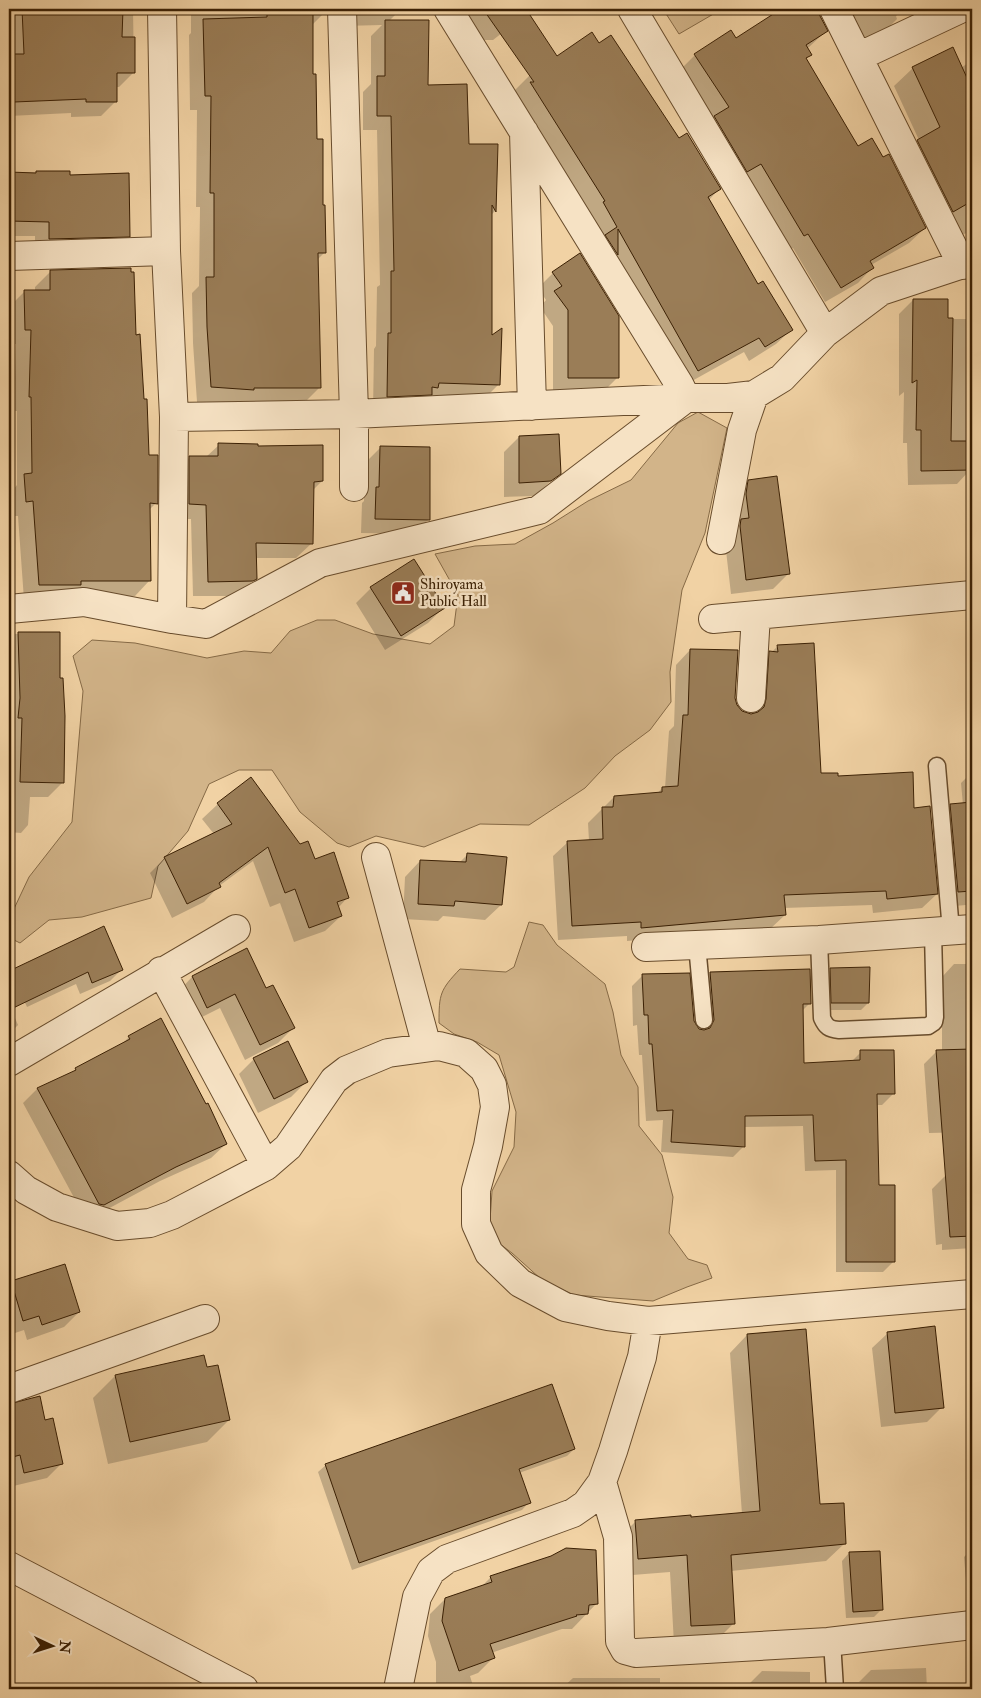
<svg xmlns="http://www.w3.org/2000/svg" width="981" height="1698" font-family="'IM FELL Double Pica',serif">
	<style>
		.green { fill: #d2b489; stroke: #866a46 }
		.shadow { fill: #0003 }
		.building { fill: #9a7d57; stroke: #3b2004 }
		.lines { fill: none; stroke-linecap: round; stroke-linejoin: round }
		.service-casing { stroke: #684c2c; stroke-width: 19 }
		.minor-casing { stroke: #684c2c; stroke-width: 30 }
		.service { stroke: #f6e2c4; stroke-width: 16 }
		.minor { stroke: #f6e2c4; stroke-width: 28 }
		.labels { text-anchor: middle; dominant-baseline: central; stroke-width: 5; stroke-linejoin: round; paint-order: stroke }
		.poi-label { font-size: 15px; fill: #3b2004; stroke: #f6e2c4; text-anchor: start }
	</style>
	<rect width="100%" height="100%" fill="#f1d2a4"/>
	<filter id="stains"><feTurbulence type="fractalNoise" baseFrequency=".004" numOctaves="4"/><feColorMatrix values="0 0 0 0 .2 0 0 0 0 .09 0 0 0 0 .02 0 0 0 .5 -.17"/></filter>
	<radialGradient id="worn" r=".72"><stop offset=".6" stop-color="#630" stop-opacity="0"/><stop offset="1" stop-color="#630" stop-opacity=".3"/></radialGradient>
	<path class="green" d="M663,9H722L679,34Z
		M698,412L727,428L705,533L682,590L670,672L671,702L650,730L615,756L585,788L529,825L480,824L424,847L376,836L349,847L337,843L300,812L272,770H239L209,784L188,831L158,866L151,898L82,917L49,920L20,943L10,938L12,913L29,877L72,822L83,691L73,656L92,640L135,643L207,658L244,651L271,653L290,631L317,620H335L373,634L430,644L454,626L458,595L435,554L475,546L515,544L553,523L588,501L631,480L678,423Z
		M529,922L543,925L557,945L605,984L613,1012L621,1055L638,1087L639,1126L662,1155L673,1197L669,1233L688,1259L707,1265L712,1278L687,1287L653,1301L574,1295L542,1280L512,1253L489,1236L492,1191L514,1147L516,1112L499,1055L477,1042L454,1034L439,1023C439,994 440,990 460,969L506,972L514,967Z"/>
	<path class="shadow" d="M9,9H133L134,72L119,87H116V101L101,116L71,117V113L9,116Z
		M191,9H326L325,12L311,26V76L324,253L317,260L320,387L305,402L237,404L197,402L193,343L192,293L199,286L200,207H196L197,110H190L189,35L191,33Z
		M330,9H401L389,21L426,90L468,145L497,146L495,211L490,216V338L499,384L484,399L373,411L374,349L376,346L377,287L380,285L377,130H363V92L371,84V36L382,25L343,26Z
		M460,9H533L493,40H482Z
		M784,9H817L819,16L826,31L807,49L810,55L805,59L858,147L925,228L909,243L871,265L873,267L858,283L825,302L793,248L788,251L680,70L695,55L730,32L735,39Z
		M822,9H903L896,16L897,19L882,34L854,49Z
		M972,60V230L949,242L899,159L919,140L894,86L913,68H961Z
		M530,75L679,140L719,189L709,200L757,286L792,329L776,344L749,361L744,352L683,386L516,98L518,95L515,90Z
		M69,172V176L129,236L114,251L35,254V236H9V173Z
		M579,255L618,377L603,392L553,393V326L540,307L546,300L538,288L553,273Z
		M50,272L135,336L148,456L156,503L149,510L150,580L135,596H68L24,600L18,516H12L13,490L17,485V411H14L16,344H10V306L25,291H35V287Z
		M913,300L947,319H972V416H970V470L957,484L908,485L907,443H903L904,392L899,396V314Z
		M519,437L559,473L535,496L504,497V452Z
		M219,445L322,481L313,490L312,543L296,558H256V578L236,596H193L191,519H174L175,472L190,457H206Z
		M380,448L429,519L414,534L361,533L362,503L364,501L365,463Z
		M749,481L788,574L773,589L731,594L725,542L734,496Z
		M413,561L443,608L428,623L385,650L356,603L371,588Z
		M59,633V680L63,782L48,797H30L28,825L21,833L9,832V634Z
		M778,646L820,775L837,777L913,809L937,894L922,908L873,913L872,905L784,908L785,915L770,929L627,941V936L558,940L553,856L568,842L589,841L588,823L614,797L657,794L662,788H665L669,731L674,726L676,665L690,650L734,698L736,705L741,712L753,714L756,667Z
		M972,772V908H966V905L943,907L936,821L951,806L963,805L961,783Z
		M218,804L300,845L348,897L338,908L341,916L325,931L294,942L280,903L270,907L253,861L219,886L204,902L172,918L150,873L165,858L214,834L202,819Z
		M467,855L501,905L485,920L443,916L438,921L403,919L405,877L420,861L459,863Z
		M246,950L266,990L293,1028L278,1043L245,1060L220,1008L192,1022L177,993L192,977Z
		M954,964H972V1132L929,1133L924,1064L937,1051H942V977Z
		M122,969L110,981L80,994L76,984L27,1007L13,976Z
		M809,970L810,1003L802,1011V1064L851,1062L861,1052L893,1094L882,1105H876L878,1186L894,1261L883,1272H836V1170L805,1171L803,1126L744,1127V1146L733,1157L661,1152L663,1120L646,1121L642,1055H639L637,1025L633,1026L632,986L643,975L693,1022L699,1030L703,1031L699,984L710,973Z
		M831,970L868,1003L861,1010H824L823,977Z
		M9,1004L18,1025L9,1034Z
		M129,1037L226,1144L211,1158L160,1181L89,1219L85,1218L23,1103L37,1089L72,1073L76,1069L119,1047Z
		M254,1059L306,1082L291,1097L258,1113L239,1074Z
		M946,1175H972V1248L942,1250V1244L936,1245L932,1189Z
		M12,1283L79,1312L64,1327L27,1340L24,1330L9,1335V1285Z
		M888,1333L942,1407L927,1422L881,1427L872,1348Z
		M747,1335L818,1506L844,1544L826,1561L731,1571L734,1623L716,1641L674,1644L670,1572L620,1576L618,1539L636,1521L689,1518L742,1514L730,1353Z
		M204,1357L206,1369L229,1420L207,1442L108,1464L93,1398L115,1376Z
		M14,1405L44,1421L62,1463L47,1478L9,1487V1406Z
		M574,1449L567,1456L519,1473L529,1502L522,1510L352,1570L318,1472L326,1465Z
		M972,1549V1614H969L964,1557Z
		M849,1553L882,1609L874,1617L846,1618L842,1561Z
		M491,1577L597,1603L572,1629H562L491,1653L493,1658L478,1673L470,1676L474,1689H436V1662L428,1636L430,1614L445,1599L481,1587Z
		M926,1668L927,1689H838L845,1682H859L871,1670Z
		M762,1671L810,1672V1683H823L824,1689H747V1686Z
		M573,1678H660V1689H561Z"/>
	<path class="building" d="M22,9H123L122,37H135V73H117V102H86V99L14,102L12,54H24Z
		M267,9H313V74H316L317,139H323V205H325L326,253H318L321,388H254V390L211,387L207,327L206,277H214V193H210L211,96H205L203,19L267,17Z
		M483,9H526L557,56L592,32L599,43L611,35L679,138L687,133L721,189L708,197L758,284L763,281L793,330L765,347L759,338L698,371L618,229V255L605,235L617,227L603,202L605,201L530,82H534Z
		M781,9H818L820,16L828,31L806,45L812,55L806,58L858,146L872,138L883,157L889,154L926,228L870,261L874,268L841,288L808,234L804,236L761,164L747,172L714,116L729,107L694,54L731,30L736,38Z
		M385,20H429L428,85L467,84L469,144H498L496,212L492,205V335L502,328L500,385L439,383L438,388L432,387V395L387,397L388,333H391V271H394L391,116H377V76H385Z
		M953,47L972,89V201L953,212L917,140L940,127L912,67Z
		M36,171H70V175L129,173L130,237L49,239V222L9,221V172L36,173Z
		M580,253L619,316V378H568V310L554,291L562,286L552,272Z
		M131,268V272H134L136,335L140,334L144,399H147L149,455H158V504L150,503L151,581H81V585H39L33,501L26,502L24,474L32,473L31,397H29L31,330H25L24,290H50V270Z
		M913,299H948V318H953L951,441H971L972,470L921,471V430H916L917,380L912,383Z
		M559,434L561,474L551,481L519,483V436Z
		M218,443L258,444V446L323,445V481L314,482L313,544L256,543L257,579L253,581L208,582L206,505L189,504V456H218Z
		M380,446L430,447V520L375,519L376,487H379Z
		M777,476L790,574L746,580L740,526L741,519L749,518L746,494L748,480Z
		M414,559L445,608L401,636L370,587Z
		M18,632H60V678H63L65,716L64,783L20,782L22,718H18L20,698Z
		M814,643L821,773H838V776L913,772L914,808L930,806L938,894L887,899L886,891L784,895L786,915L641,928V922L572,926L567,841L603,839L602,807H613L614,796L662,792V787L678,786L683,715H688L690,649L738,650L735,698L737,705L742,711L751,714L758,712L764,707L766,699L769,651L778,652L777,645Z
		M251,777L300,844L308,841L315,859L334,852L349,898L337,902L342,916L309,928L295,889L285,893L268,847L219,883L221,887L187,904L164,857L232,824L217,803Z
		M972,802V891L958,892L950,804Z
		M467,853L507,857L502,905L455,901L454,906L418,904L420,860L466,862Z
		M104,926L123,970L92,983L88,972L9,1010V971Z
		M247,948L266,988L273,985L295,1028L260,1045L235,994L207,1008L192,976Z
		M870,967L869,1003H831L830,968Z
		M810,969L811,1004H803L804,1063L860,1060V1050H894L895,1094H877L879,1185H895V1262H846V1160L815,1161L813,1115L745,1116V1147L671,1142L673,1110L657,1111L652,1044H649L648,1015H644L642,974L690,973L694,1021L699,1029L704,1030L710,1028L714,1020L710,972Z
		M161,1018L206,1104L208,1103L227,1144L176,1167L104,1205L99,1204L37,1088L76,1070L75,1068L130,1039L128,1036Z
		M288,1041L308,1082L274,1099L253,1058Z
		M972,1049V1236L950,1237L936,1050Z
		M65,1264L80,1312L42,1325L39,1316L23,1321L11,1281Z
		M935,1326L944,1408L895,1413L887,1332Z
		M806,1329L820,1504L844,1503L846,1544L731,1555L735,1624L691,1626L687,1555L638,1559L635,1520L691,1515V1517L760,1511L747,1334Z
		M204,1355L207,1367L218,1365L230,1420L130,1442L115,1375Z
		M552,1384L575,1449L519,1469L531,1503L359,1563L325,1464Z
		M40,1396L45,1420L53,1418L63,1464L24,1473L20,1455L9,1458V1404Z
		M566,1548L596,1550L598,1604L589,1605L588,1614L576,1615L577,1616L490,1644L495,1658L459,1671L442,1621L445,1598L492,1582L490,1576L551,1556Z
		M880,1551L883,1610L853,1612L849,1552Z"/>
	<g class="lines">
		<defs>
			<path id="service" d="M937,766L951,931
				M819,940L822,1018C826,1027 829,1029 839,1030L928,1026L934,1022L935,1017L933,932
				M697,945L704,1020
				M832,1641L835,1689"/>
			<path id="minor" d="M342,9L354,414V487
				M632,9L825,333
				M834,9L962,265
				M858,57L960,9
				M524,132L532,406
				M9,256L166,251
				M174,417L354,414L686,398H728L754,395L782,378L825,333L881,291L972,261
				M721,540L742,430L754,395
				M9,609L84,602L172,619L174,417L166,251L162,9
				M172,619L206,624L320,563L539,510L686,398L679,384L448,9
				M713,619L972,595
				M751,698L756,615
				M376,857L427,1047
				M646,947L819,940L972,929
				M161,971L266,1166
				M9,1062L236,929
				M9,1175L26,1190L57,1207L117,1226L150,1223L172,1215L266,1166L288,1147L334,1080L347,1070L388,1053L439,1046L466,1053L484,1069L492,1085L495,1107L488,1146L476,1190V1224L489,1253L520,1283L565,1307L608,1316L648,1321L972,1294
				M9,1389L205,1319
				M602,1482L618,1537L620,1641L625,1650L636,1653L828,1642L972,1625
				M9,1566L244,1689
				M398,1689L417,1597L431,1571L447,1559L573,1513L586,1504L602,1482L613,1451L642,1357L648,1321"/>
		</defs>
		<use href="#service" class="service-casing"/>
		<use href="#minor" class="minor-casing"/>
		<use href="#service" class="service"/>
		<use href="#minor" class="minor"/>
	</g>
	<defs>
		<symbol id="civic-square" viewBox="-11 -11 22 22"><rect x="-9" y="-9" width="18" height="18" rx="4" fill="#8f2418" stroke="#f6e2c4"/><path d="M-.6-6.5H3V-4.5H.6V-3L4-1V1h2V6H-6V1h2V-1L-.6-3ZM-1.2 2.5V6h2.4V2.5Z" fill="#fff"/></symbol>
	</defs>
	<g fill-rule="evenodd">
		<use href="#civic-square" x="389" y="579" width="28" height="28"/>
	</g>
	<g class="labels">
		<g class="poi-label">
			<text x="420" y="584">Shiroyama<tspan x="420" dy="17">Public Hall</tspan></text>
		</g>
	</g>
	<rect width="981" height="1698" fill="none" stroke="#f1d2a4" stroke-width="30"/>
	<rect x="10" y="10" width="961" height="1678" fill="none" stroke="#3b2004" stroke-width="2.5"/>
	<rect x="15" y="15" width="951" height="1668" fill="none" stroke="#3b2004"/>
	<g transform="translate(52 1646) rotate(94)" stroke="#f6e2c4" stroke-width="4" paint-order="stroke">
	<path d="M0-4L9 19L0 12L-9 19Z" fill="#3b2004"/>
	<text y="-8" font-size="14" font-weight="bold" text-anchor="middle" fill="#3b2004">N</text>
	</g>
	<rect width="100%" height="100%" filter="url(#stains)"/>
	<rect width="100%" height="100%" fill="url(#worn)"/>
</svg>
